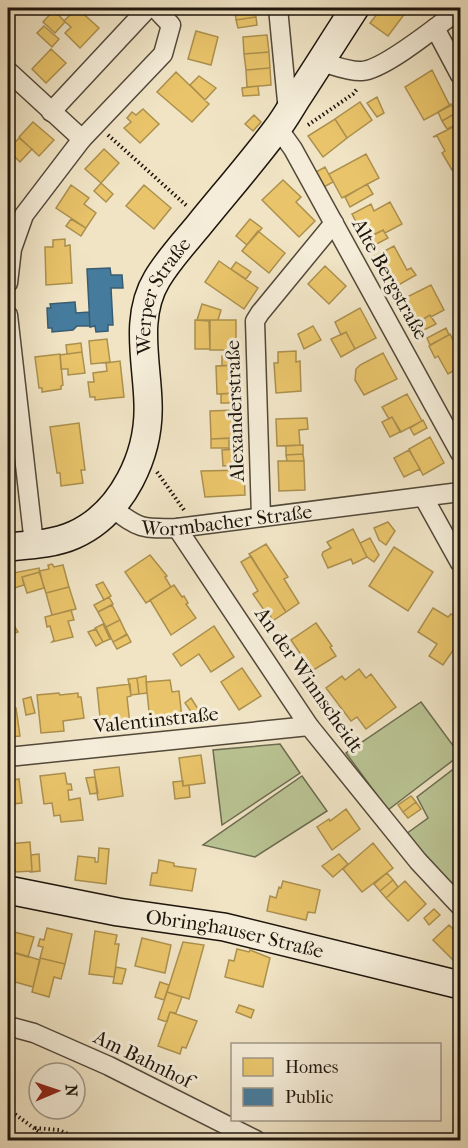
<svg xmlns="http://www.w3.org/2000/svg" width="468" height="1148" font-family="'IM FELL French Canon',serif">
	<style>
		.green { fill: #bac494; stroke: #6c6c50; stroke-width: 1.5 }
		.homes { fill: #e9c46a; stroke: #ac904e; stroke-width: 1.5 }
		.public { fill: #457b9d; stroke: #395c72; stroke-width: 1.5 }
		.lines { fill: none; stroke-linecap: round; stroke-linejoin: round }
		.street-casing { stroke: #52493a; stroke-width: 21 }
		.secondary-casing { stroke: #1d150c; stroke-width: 30 }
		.path { stroke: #1d150c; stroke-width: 4; stroke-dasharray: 1.5 3; stroke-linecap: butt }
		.street { stroke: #f5edd9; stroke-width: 18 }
		.secondary { stroke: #f5edd9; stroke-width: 27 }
		.labels { text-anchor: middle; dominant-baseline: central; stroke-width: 6; stroke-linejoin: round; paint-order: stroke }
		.street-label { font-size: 20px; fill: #1d150c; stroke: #f5edd9 }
	</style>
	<rect width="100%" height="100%" fill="#f0e4c5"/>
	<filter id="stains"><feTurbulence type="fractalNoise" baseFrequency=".00333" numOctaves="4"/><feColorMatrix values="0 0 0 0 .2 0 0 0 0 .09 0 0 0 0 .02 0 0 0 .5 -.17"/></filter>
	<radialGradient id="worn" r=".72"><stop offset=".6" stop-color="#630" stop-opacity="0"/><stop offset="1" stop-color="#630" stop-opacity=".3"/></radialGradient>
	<path class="green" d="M421,702L460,755L388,810L346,753Z
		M280,744L300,773L222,825L213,750Z
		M460,764V894L406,834L428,818L417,797Z
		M302,776L327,811L255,857L203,845Z"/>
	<path class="homes" d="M77,8L99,28L80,48L65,33L71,27L64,21Z
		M255,8L256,17L236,20L235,11Z
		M382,8H409L388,36L370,23Z
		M54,10L65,22L55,33L43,22Z
		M256,17L257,25L238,28L236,20Z
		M44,26L59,39L52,47L37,33Z
		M196,31L218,37L211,65L188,59Z
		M267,35L269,52L244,54L243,37Z
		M51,49L66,63L46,83L32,69Z
		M269,52L270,68L246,70L244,54Z
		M270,68L271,85L247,87L246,70Z
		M432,70L450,106L424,120L405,87Z
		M176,72L209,104L192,122L157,92Z
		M199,76L216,88L205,100L190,85Z
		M258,86L259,95L243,96L242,88Z
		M377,97L384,113L377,117L367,103Z
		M360,102L372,120L347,138L335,119Z
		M451,104L456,113L442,121L438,112Z
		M143,109L159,124L140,143L124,128L131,122L127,118L132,112L136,115Z
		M456,113L460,123L447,129L442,121Z
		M254,115L261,122L253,131L245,124Z
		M335,119L347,138L323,157L308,136Z
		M33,122L54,140L39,156L19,137Z
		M459,124L460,165L452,170L442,153L445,151L437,136L433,137Z
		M19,138L32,149L20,162L8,150Z
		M104,149L119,163L101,183L85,169Z
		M366,154L379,178L342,198L329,174Z
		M325,167L333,182L324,187L316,172Z
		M283,180L301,197L296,202L315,221L299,237L262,200Z
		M101,183L113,194L106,202L94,191Z
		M367,184L373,194L350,207L345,197Z
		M71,185L89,198L84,204L96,213L86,228L56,208Z
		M144,185L171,208L154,229L126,206Z
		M390,202L402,224L385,233L383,230L365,239L352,214L371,204L374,211Z
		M71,219L86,228L81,236L66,226Z
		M250,219L262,228L247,245L236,236Z
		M383,230L388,238L373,246L368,238Z
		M258,231L285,253L269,273L242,251Z
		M65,239V246L70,245L72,283L46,285L45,247H53V240Z
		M394,246L407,270L411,268L416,275L395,287L391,280L388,281L375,256Z
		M219,261L258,288L244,309L205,282Z
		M236,262L251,272L246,279L231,269Z
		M325,266L346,286L329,304L308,284Z
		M431,285L444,310L431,317L430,315L413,325L399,301Z
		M202,304L221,310L218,320H197Z
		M360,308L376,338L355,349L346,332L341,335L335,322Z
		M430,315L436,324L422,331L417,323Z
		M195,320L209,321L210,349H195Z
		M210,320H236V350H210Z
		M313,326L321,340L304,349L298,334Z
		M446,328L449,335L430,345L427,338Z
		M346,332L355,349L341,357L331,339Z
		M450,334L460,354V367L448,374L438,356L435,358L429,346Z
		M107,339L110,362L91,364L89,341Z
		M81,343L82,352L67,354L66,345Z
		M296,351V362L300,361L301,391L276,393L274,363H278V352Z
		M82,352L85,373L68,375V369H61L60,355Z
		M383,353L397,379L364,395L355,380L356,369L360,365Z
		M60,354L63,385L61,386V389L42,392V388H39L35,357Z
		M222,356L237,357L236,365L222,366Z
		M120,361L124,397L95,400V397H90L88,382H94L93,373L107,371L106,363Z
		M236,365L237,393L217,394L216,366Z
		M237,393L238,403H221V394Z
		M407,394L422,421L401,432L392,417L389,419L382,407Z
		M235,410V421H238V428H235L236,438L211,439L210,411Z
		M392,417L400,432L390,437L382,422Z
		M307,418L308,429L299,430L300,445L277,446L276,419Z
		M423,420L427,428L414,435L410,428Z
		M79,423L85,470H81L83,483L61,486L60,473H57L50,427Z
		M430,437L444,463L423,475L409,449Z
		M229,438V448H211V439Z
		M303,445V454L286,455V446Z
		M237,449L238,465L223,466L222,450Z
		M409,450L420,469L404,477L394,458Z
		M303,454L304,461H287L286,455Z
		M278,461H304L305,490L279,491Z
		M244,470L245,495L205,497L201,471Z
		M388,522L395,531L386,545L379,540L374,528Z
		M353,529L367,557L353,564L351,559L328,568L322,555L323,552L331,548L327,542Z
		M370,538L379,555L374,562L367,557L360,543Z
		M266,544L288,577L284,579L299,603L286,612L249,554Z
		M394,547L433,572L408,611L369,586Z
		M150,555L167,576L165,577L171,587L146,603L125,572Z
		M251,556L286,612L271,622L272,619L266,609L264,610L253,594L258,591L241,562Z
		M52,564L54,567L63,565L69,587L46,593L39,571L49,569L48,565Z
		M39,568L40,572L22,577L24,585L8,590V574Z
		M40,572L44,588L27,593L22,577Z
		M103,582L111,596L104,600L96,585Z
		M174,585L182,597L184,596L188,603L186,604L196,618L171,635L150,600Z
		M69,587L76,609L52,615L46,593Z
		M109,597L113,604L98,612L94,605Z
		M112,605L120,620L106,627L98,612Z
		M433,608L448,617L451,614L460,620V645L458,643L443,665L429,656L437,644L418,632Z
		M71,610L74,620L68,621L73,637L52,642L54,640L50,626L47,627L45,617Z
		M8,616L18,632L8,636Z
		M120,620L127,635L113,642L106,627Z
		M316,623L332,646L330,647L336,656L312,671L291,640Z
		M103,624L110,639L103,642L95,628Z
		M214,626L234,657L211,672L199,654L181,666L173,654Z
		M96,629L103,642L96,646L88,632Z
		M127,634L131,642L117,649L113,642Z
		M242,668L261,696L239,710L221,682Z
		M359,669L366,678L371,674L396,707L366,729L357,717L351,721L326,688L342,676L345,680Z
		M146,676L147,693L139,694L137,678Z
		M137,678L139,694L131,695L128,679Z
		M170,680L172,692L179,691L182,718L150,721L146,682Z
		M130,684L131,696L127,697L130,724L101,727L97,688Z
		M59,693L60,695L78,693V697H81L84,718L63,721L64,731L41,733L37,695Z
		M31,697L35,713L26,715L23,699Z
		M191,698L200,712L194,716L185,703Z
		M16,708L20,736L8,737V709Z
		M201,755L205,783L183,786L179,758Z
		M119,767L123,796L98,800L94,770Z
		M65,773L67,784H71L72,790H68L69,800L80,798L83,820L61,822L60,815L54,816L52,803L44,804L40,776Z
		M95,777L98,793L90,794L86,778Z
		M19,779L22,803L12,804V810H8V781Z
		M183,781V786L189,785L190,797L175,799L173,782Z
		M411,796L416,802L403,812L398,805Z
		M416,802L421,809L408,818L403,812Z
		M346,809L360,829L332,850L317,827L329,819L330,821Z
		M30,842L32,871L15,872V870H8V844Z
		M373,843L393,868L362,892L343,869Z
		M99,848L109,849L106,884L75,880L78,856L95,858V862H98Z
		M39,854L40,871L31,872L32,871L31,855Z
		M339,854L348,864L333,877L322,866Z
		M159,860L174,863V866L196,869L192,891L150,885L152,873H157Z
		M387,873L393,880L380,891L374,884Z
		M393,880L398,887L386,898L380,891Z
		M283,881L320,890L315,913L308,912L306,920L267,911L270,896L276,898L279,887L281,888Z
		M405,881L426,904L408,921L386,898Z
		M434,909L440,915L429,925L424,918Z
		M449,925L460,936V953L453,960L433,940Z
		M47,928L72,934L65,964L40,958L43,947L38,946L40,939L44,940Z
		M95,931L117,935L115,944H119L114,977L89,974Z
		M14,932L34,937L28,957L8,951Z
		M142,938L171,945L165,973L135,966Z
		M183,942L204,945L189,999L167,992Z
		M237,949L249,952L250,950L270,958L263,987L225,977L229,960L234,961Z
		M13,952L40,960L33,987L8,980V971Z
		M40,958L65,964L61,979L54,977L49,997L32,992Z
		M116,967L126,969L122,984L113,983Z
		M160,982L169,985L164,1000L155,997Z
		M167,992L182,997L176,1013L170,1012L167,1022L158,1019Z
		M239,1005L254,1010L251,1018L236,1012Z
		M170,1012L197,1021L186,1048L182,1047L180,1054L158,1046Z"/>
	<path class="public" d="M110,268L111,275H122L123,288H111L113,325H108V331L96,332L95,326L90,327L87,269Z
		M75,302L76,313L89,312L90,326H77L73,330L52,332V328H48L47,308H51L50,304Z"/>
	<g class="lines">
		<defs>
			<g id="street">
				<path d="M278,8L288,112"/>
				<path d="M435,28L460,75"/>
				<path d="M321,62C333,65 349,72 362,71C384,70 440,24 460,9"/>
				<path d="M8,71L82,139L24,215L12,249L8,283"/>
				<path d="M51,112L148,8"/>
				<path d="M278,128L293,149L460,453"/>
				<path d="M82,139L163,54L171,25L155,8"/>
				<path d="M8,315L34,544"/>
				<path d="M424,498L460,563"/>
				<path id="s1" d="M111,507C139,529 142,529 177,528L460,492"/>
				<path d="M261,517L255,321L260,313L334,223"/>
				<path d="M177,528L309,726L418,861L460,906"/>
				<path d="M8,757L309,726"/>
				<path d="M8,1026L34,1033L109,1066L256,1140"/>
			</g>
			<g id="secondary">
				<path id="s2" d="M8,547C30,545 54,544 74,535C123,513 150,454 148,403C147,362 134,317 157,279C169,259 185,242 199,225C225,193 252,162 276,130C285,119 291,107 299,95C318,66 336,37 355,8"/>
				<path id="s3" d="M8,890L118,912L224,927L460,985"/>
			</g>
		</defs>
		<use href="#street" class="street-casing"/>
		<use href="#secondary" class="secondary-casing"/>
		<path class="path" d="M308,125L353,94L358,88
			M108,135L187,206
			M157,472L184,510
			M8,1109L50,1140
			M35,1128L59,1130L81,1140"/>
		<use href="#street" class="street"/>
		<use href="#secondary" class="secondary"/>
	</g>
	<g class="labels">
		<g class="street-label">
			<text transform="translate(390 279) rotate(61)">Alte Bergstraße</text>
			<text stroke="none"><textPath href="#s2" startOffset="339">Werper Straße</textPath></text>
			<text transform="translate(235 411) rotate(-92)">Alexanderstraße</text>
			<text stroke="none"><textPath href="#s1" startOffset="122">Wormbacher Straße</textPath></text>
			<text transform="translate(309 680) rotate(55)">An der Winnscheidt</text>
			<text transform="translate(156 720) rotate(-6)">Valentinstraße</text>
			<text stroke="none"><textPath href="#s3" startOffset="231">Obringhauser Straße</textPath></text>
			<text transform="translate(143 1059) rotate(26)">Am Bahnhof</text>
		</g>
	</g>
	<rect width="468" height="1148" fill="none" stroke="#f0e4c5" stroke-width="30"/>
	<rect x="9" y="9" width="450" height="1130" fill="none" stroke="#1d150c" stroke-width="3"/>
	<rect x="15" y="15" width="438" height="1118" fill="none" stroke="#1d150c" stroke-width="1.5"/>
	<rect x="231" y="1043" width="210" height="78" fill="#f5edd9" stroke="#9f9787" stroke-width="1.5"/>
	<rect x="243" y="1058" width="30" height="18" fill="#e9c46a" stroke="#9f9787" stroke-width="1.5"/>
	<text x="285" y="1073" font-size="18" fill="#1d150c">Homes</text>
	<rect x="243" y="1088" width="30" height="18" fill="#457b9d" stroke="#9f9787" stroke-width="1.5"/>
	<text x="285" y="1103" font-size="18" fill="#1d150c">Public</text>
	<g transform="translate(57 1091) rotate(88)"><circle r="28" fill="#f5edd9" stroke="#9f9787" stroke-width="1.5"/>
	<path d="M0-4.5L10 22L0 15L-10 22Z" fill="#8f2418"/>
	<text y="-9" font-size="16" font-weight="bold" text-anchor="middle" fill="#1d150c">N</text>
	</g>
	<rect width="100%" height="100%" filter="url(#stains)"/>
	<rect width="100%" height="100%" fill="url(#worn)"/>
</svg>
